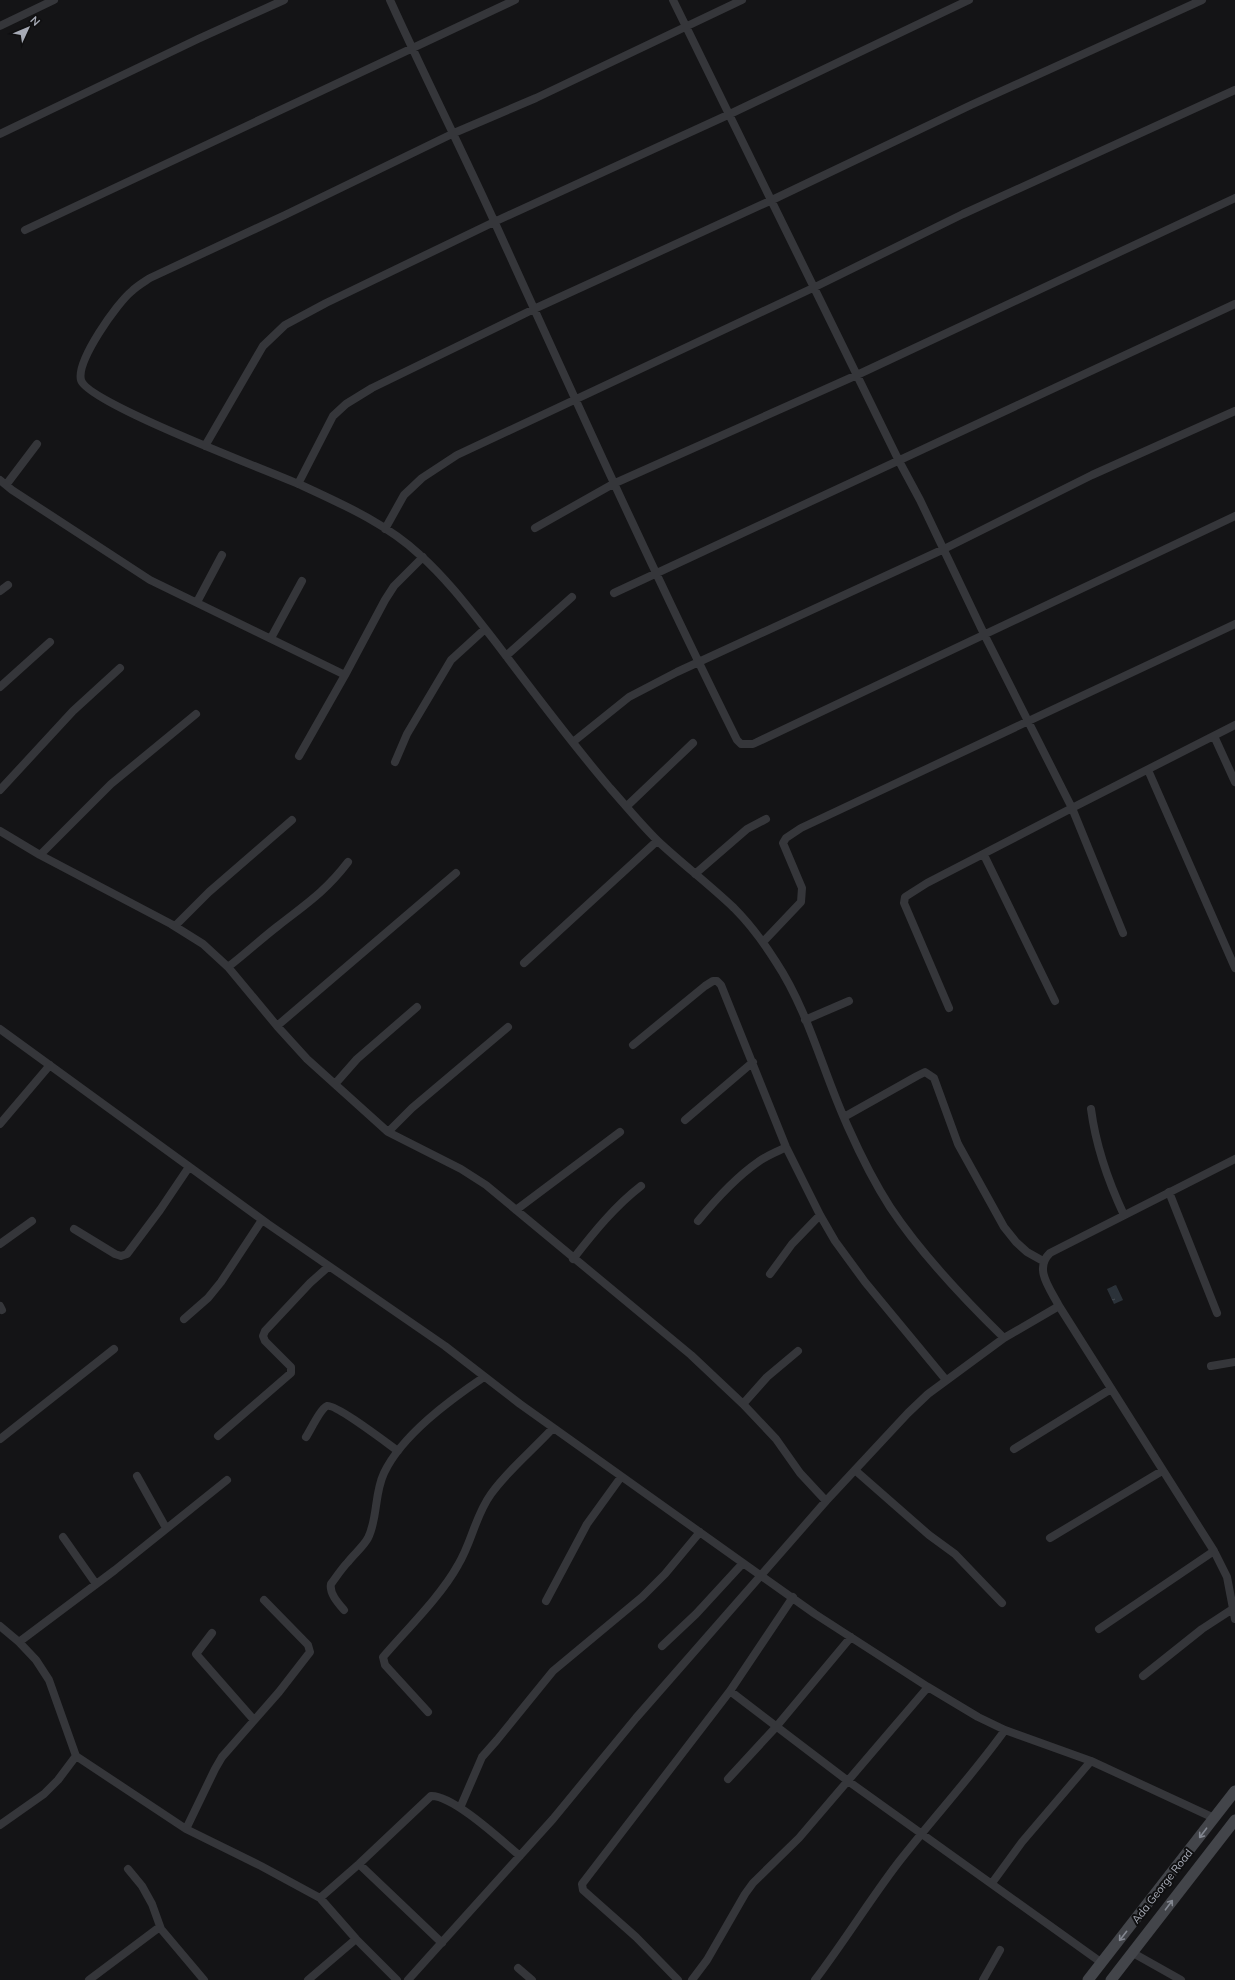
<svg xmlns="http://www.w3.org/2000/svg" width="1235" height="1980" font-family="Mulish,sans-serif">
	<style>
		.water { fill: url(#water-ripples) }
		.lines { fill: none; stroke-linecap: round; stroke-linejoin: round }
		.street { stroke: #35363a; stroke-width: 8 }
		.secondary { stroke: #43454a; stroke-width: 11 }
		.oneway { stroke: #838790 }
		.labels { text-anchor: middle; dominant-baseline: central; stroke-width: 4; stroke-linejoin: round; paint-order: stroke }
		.street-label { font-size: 11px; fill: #a6aab5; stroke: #0f0f10 }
	</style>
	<defs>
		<pattern id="water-ripples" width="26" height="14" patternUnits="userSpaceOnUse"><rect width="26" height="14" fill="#2b3239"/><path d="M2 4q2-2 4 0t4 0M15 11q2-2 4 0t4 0" fill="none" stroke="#474d53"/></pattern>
	</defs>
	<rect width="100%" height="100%" fill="#141416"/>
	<path class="water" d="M1116,1285L1123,1300L1114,1304L1107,1289Z"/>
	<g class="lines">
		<path class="street" d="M390,0C424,75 461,148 495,223C574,396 652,570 737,740L741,744H753L1235,516
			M673,0L899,461L920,500L984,634L1072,808L1235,725
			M742,0L536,98L454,133L285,215L150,278C144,282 137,286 132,291C117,303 76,361 81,380C87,403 272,472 303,486C344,505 387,524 420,555C448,580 471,611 494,640C532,690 569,740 610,788C627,807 643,827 661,844C685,866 711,886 734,908C750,924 764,943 776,962C809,1012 823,1073 848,1127C860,1154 874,1182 890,1207C921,1254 964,1299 1004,1338
			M0,26L54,0
			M0,134L198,39L284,0
			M25,230L515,0
			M205,446L263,346L285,325L326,303L494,222L730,114L969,0
			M0,480L12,490L150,580L345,675
			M298,484L333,416L346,404L372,388L534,309L772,200L971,105L1202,0
			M6,485L37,444
			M535,528L613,484L857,375L1235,198
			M385,529L404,495L422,478L457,455L815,287L963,214L1235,90
			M0,591L8,585
			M614,593L1235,304
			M197,602L222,555
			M271,638L302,581
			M506,656L572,597
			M0,687L50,642
			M1214,736L1235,782
			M573,742L629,697L677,672L944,549L1092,475L1235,411
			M299,756L345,675L385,600L394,586L423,557
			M395,762L407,734L451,660L485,629
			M1148,770L1235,968
			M0,790L73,711L120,668
			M627,806L693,743
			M0,831L40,855L171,924L203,944L228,967L277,1026L307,1059L388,1132L461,1169L486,1185L691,1355L743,1404L776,1439L800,1473L826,1501
			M40,855L111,784L196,714
			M984,855L1055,1001
			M695,874L747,829L766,819
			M175,926L209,892L292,820
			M763,942L801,902L802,888L783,843L786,838L801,828L1235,624
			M524,963L657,841
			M228,967C245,954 261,939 278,926C306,904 325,892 348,862
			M949,1008L904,903L905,897L927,883L1072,808L1123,933
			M805,1020L849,1001
			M277,1026L456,873
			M0,1029L268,1224L445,1346L520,1404L743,1563L815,1614L928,1687L978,1717L1005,1730L1091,1761L1214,1818
			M633,1045L705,986L713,981H717L721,985L786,1147L820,1215L835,1241L865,1282L946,1380
			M335,1084L357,1059L417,1007
			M1091,1109C1096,1147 1108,1181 1124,1215
			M844,1117L917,1076L925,1072L934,1078L958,1144L1004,1227L1016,1242L1027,1252L1043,1261
			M685,1120L753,1062
			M0,1124L50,1065
			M388,1132L412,1108L508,1027
			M1235,1159L1050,1253C1033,1269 1051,1290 1059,1306L1214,1551L1227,1577L1235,1619
			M1169,1192L1217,1313
			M516,1210L620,1132
			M698,1221C716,1199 735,1178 758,1162C766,1156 777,1152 786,1147
			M74,1229L115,1254L121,1256L127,1254L160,1210L189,1167
			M0,1244L32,1221
			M573,1259C594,1232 615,1206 641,1186
			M770,1274L792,1244L820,1215
			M0,1306L2,1310
			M184,1319L208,1298L221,1282L262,1220
			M1211,1366L1235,1362
			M743,1404L767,1377L798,1351
			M218,1436L291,1373V1367L265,1341L263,1336L265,1331L310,1283L328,1267
			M306,1437C310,1431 321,1408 327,1406C336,1404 388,1444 398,1451
			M0,1439L114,1349
			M1014,1449L1111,1389
			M856,1471L929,1535L955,1554L1002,1603
			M137,1476L166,1528
			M63,1537L96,1584
			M1050,1538L1162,1471
			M546,1601L587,1524L621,1477
			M344,1610C338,1603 329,1593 331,1584C337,1576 342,1568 348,1562C354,1554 363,1547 368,1538C378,1518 374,1494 384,1473C402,1435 450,1400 484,1377
			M0,1626L19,1642L36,1660L49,1680L76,1756L186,1829L261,1866L320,1898L356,1939L397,1980
			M1099,1629L1214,1551
			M212,1633L196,1654L254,1720
			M19,1642L115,1570L227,1480
			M662,1646L696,1614L743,1563
			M1143,1676L1202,1629L1234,1608
			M730,1691L848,1781L1102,1963
			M428,1712L385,1665L383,1657C407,1629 441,1596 458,1565C472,1542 475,1516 491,1494C508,1470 533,1450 553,1428
			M728,1779L776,1727L851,1637
			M460,1808L482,1757L497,1740L553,1671L642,1597L665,1574L700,1532
			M0,1825L44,1794L58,1780L76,1756
			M186,1829L215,1769L222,1757L279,1692L310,1652L308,1645L264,1600
			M359,1864L442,1943
			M128,1869L142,1886L152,1904L161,1929L204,1980
			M992,1883L1022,1842L1091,1761
			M320,1898L359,1864L431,1796C453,1795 502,1841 520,1856
			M1133,1953L1181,1980
			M518,1968L532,1980
			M89,1980L157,1929H161
			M308,1980L356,1939
			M408,1980L553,1819L636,1718L826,1501L908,1413L928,1394L1004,1338L1059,1306
			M678,1980L636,1937L583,1890L582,1884L730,1691L793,1597
			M692,1980L707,1960L745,1894L753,1883L799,1838L928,1687
			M815,1980C844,1942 869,1901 898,1863C933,1818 972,1776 1005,1730
			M983,1980L1000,1950"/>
		<path class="secondary" d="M1088,1980L1235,1791
			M1111,1980L1235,1820"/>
	</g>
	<defs><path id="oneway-shaft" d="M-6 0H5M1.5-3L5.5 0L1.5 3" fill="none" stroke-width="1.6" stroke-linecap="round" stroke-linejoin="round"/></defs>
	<g class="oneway">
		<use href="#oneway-shaft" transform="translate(1203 1833) rotate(127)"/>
		<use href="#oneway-shaft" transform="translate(1169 1905) rotate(-53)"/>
		<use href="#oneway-shaft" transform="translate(1123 1936) rotate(128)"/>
	</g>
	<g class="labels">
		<g class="street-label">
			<text transform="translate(1162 1886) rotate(-52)">Ada George Road</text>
		</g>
	</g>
	<g transform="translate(28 28) rotate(46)" stroke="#0f0f10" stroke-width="3" paint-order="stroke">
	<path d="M0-3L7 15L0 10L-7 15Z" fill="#a6aab5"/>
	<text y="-6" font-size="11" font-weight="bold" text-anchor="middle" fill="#a6aab5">N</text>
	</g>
</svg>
